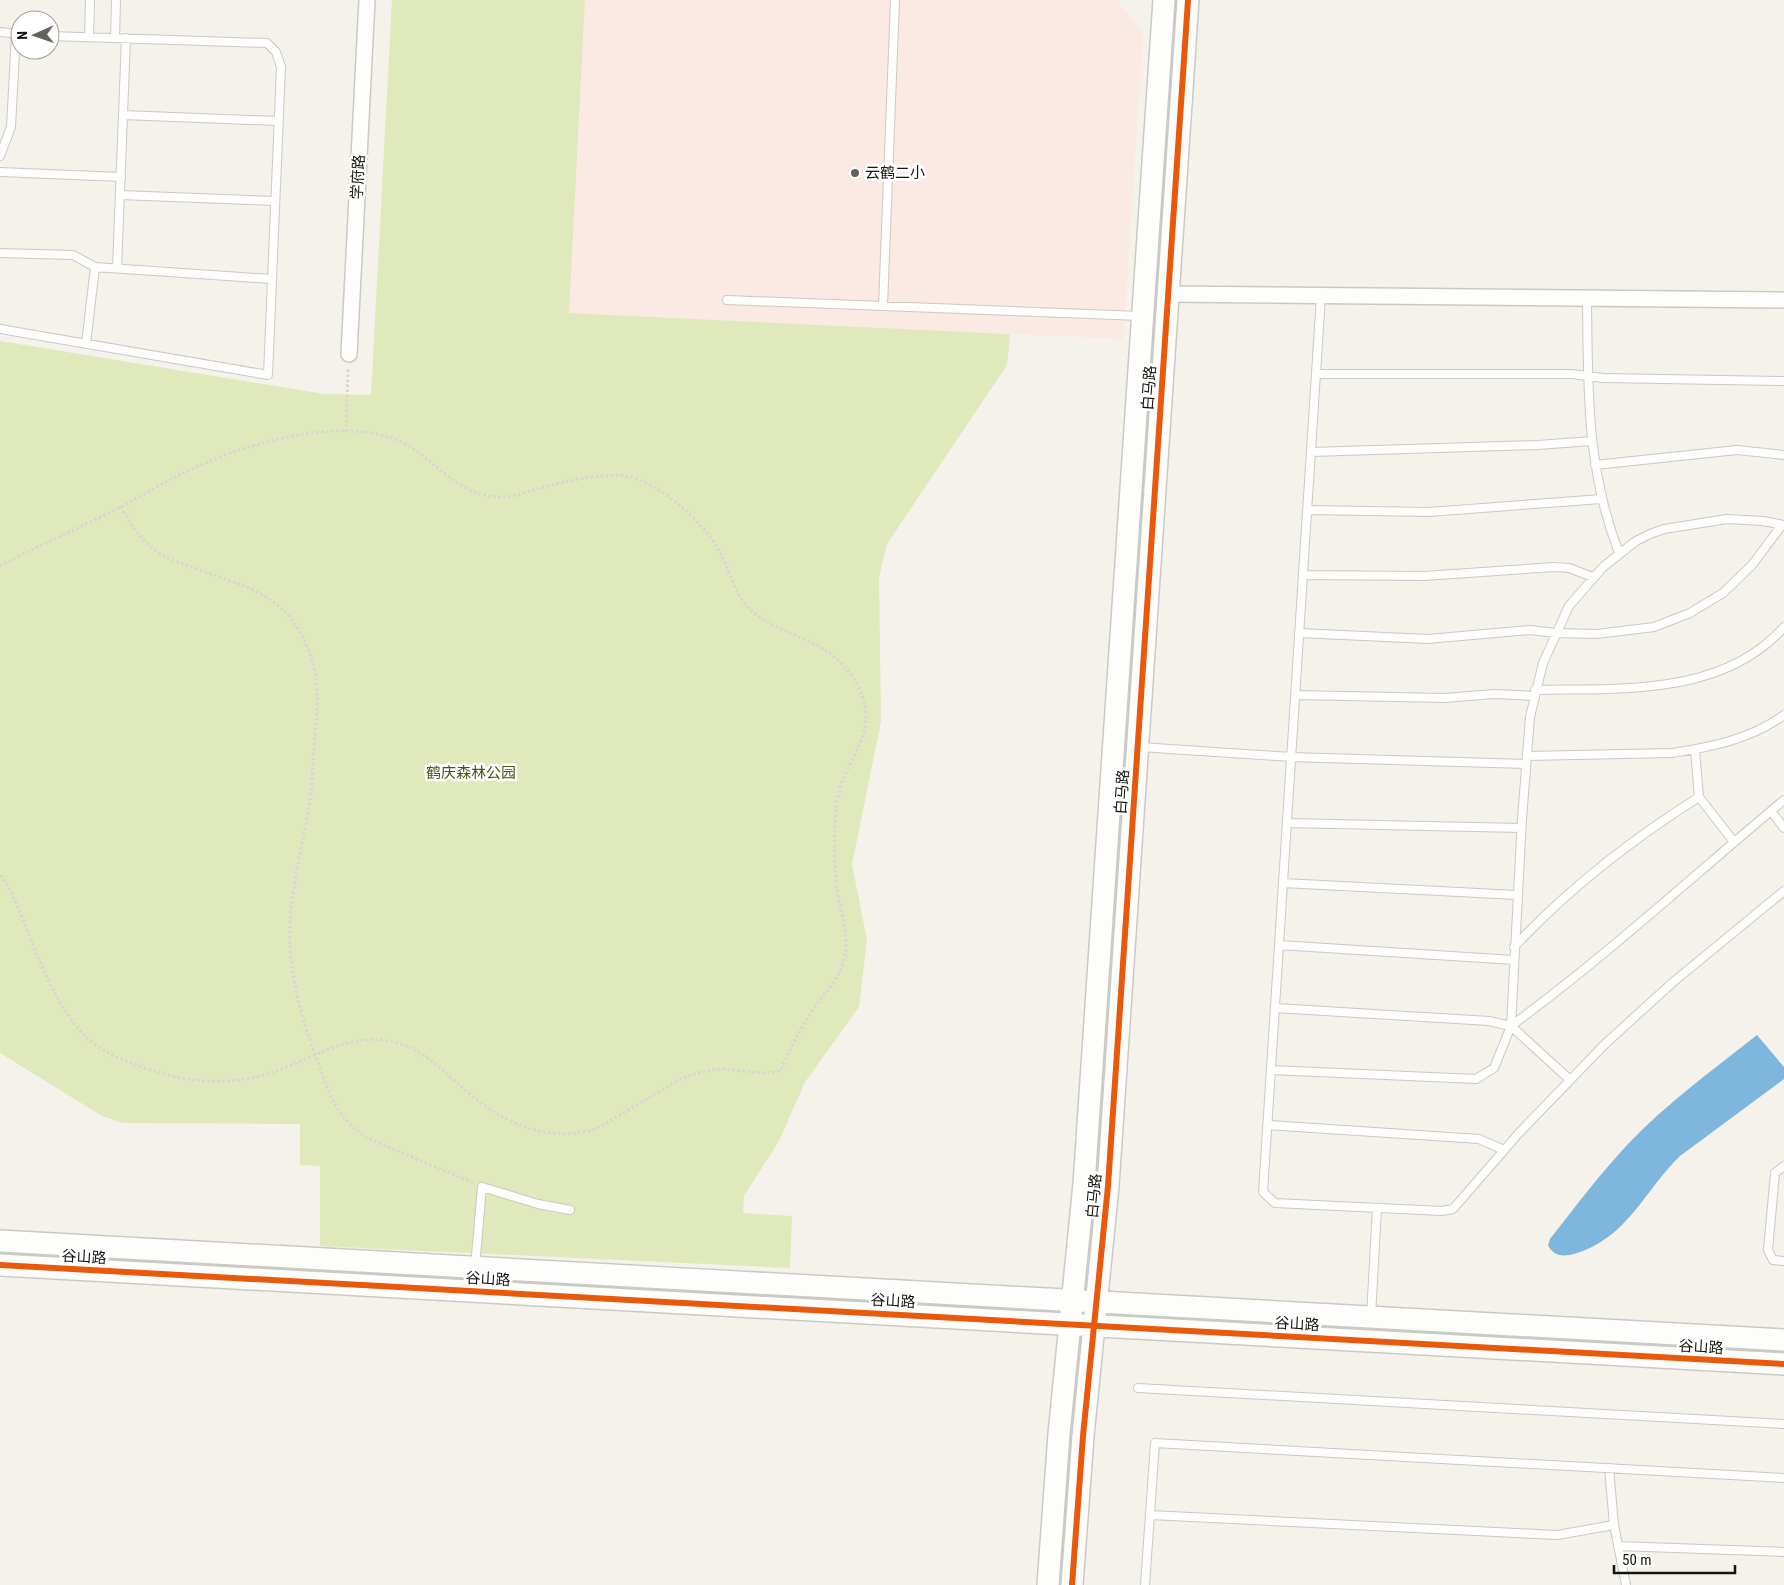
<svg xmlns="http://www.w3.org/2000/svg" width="1784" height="1585" font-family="'Roboto Condensed','Noto Sans SC',sans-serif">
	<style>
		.education { fill: #faeae3 }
		.green { fill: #e0e9bb }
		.water { fill: #7eb6dd }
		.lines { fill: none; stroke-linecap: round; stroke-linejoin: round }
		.lane-casing { stroke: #cbc9c3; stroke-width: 10 }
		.street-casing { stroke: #cbc9c3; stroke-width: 18 }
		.secondary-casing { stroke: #cbc9c3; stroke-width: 24 }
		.path { stroke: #d6d6d3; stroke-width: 3; stroke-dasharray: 2.5 2.5; stroke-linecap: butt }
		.lane { stroke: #fdfdfc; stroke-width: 8 }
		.street { stroke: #fdfdfc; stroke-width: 15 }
		.secondary { stroke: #fdfdfc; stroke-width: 21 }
		.cycleway-casing { stroke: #fff; stroke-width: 9 }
		.cycleway { stroke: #e8590c; stroke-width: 6 }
		.poi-dot { fill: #64625c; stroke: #fff; stroke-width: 2 }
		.labels { text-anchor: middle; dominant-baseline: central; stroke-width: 5; stroke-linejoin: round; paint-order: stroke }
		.poi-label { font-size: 15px; fill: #16140f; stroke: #fff; text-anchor: start }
		.street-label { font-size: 15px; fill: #16140f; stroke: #fff }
		.park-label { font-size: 15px; fill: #495412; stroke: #fff }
	</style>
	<rect width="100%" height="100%" fill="#f4f2ea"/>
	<path class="education" d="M585,0H1117L1143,32L1123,339L569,313Z"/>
	<path class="green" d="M392,0H585L569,313L1010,334L1007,365L887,544L879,577L881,722L852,864L867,940L859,1007L805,1082L779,1141L744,1196L743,1213L792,1216L790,1268L320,1246V1166L300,1165V1124L123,1123L102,1116L0,1053V341L324,394L371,395Z"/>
	<path class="water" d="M1757,1035L1784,1067V1079L1680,1156C1643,1192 1628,1238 1574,1254C1563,1257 1553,1256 1548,1245L1550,1239C1575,1207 1600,1174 1628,1144C1667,1103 1713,1070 1757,1035Z"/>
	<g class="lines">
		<defs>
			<path id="lane" d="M0,32L20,34
				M89,37L90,0
				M115,38L116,0
				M123,115L278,121
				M0,156L11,127L16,33
				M0,172L121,177
				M120,195L275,201
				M0,253L73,255L95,267L272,279
				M117,268L126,38
				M1321,296L1263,1192L1275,1203L1442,1211L1453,1209L1519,1133L1605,1044L1672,983L1784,891
				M1587,298C1588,388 1586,468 1619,553
				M727,300L1141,316
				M883,306L895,0
				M0,329L268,375L281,67L276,52L267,43L50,36
				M86,344L95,267
				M1316,374H1572L1603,378L1784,381
				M1311,452L1538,445L1592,441
				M1595,465L1737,450L1784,455
				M1307,510L1429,512L1601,499
				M1303,575L1424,576L1554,567L1569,568L1593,577
				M1299,633L1428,639L1530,630L1555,633L1597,634L1654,627L1690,613L1723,593L1752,565L1782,525
				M1535,690C1619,688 1722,697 1784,627
				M1295,695L1445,698L1494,694L1534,696
				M1140,747L1291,757L1526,764
				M1695,750L1699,797L1734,842
				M1527,756L1672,753C1712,747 1751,739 1784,715
				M1771,811L1784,828
				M1287,823L1521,828
				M1283,883L1517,895
				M1279,945L1514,960
				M1514,947C1569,888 1631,840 1699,797
				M1275,1008L1489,1021L1511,1026L1569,1079
				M1511,1026C1606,956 1693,876 1784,800
				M1271,1070L1476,1079L1494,1068L1511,1026L1522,819L1530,717L1543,663L1569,606L1603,567L1636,541L1650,534L1664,529L1727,519L1763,521L1784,525
				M1268,1125L1479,1139L1504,1150
				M1784,1166L1775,1173L1768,1250L1773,1260L1784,1261
				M475,1267L482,1187L538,1204L570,1210
				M1371,1316L1377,1208
				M1138,1388L1784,1424
				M1609,1468L1614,1525L1626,1585
				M1150,1515L1557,1535L1614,1525
				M1618,1546L1784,1552
				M1145,1585L1155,1443L1784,1478"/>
			<path id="street" d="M1168,294L1784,300
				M349,354L367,0"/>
			<path id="secondary" d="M0,1241L1784,1340
				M0,1265L1784,1364
				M1048,1585L1059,1434L1084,1184L1164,0
				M1072,1585L1083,1436L1108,1186L1188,0"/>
		</defs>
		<use href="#lane" class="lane-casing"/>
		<use href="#street" class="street-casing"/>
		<use href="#secondary" class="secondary-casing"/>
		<path class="path" d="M346,432L348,368
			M120,507C131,523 140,540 156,551C168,559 181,563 194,568C248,588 286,593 309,651C321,679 317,708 315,738C313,755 313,773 311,791C306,831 295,871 291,911C285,957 300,1017 317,1060C329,1093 336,1118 367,1138L474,1183
			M0,566C40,545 81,527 121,507C142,496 162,483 183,473C238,446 321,421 382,435C428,445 450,495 498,497C514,498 525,492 540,488C564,482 606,471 630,477C660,484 702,521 717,547C728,565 732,587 745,604C775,638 826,634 854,679C887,734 842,756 836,806C834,830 834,866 837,891C841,914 850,937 844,960C839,980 825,992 814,1008C801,1027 790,1049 781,1070C769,1077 737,1069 722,1069C707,1070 693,1074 679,1080L596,1129C551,1143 506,1125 471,1095C446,1075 430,1053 398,1043C351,1029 308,1062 264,1075C225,1086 183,1082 145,1068C123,1060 100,1052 83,1034C54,1001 41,964 25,925C18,907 11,889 0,874"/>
		<use href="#lane" class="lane"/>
		<use href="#street" class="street"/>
		<use href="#secondary" class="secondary"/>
		<defs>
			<path id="cycleway" d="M0,1265L1784,1364
				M1072,1585L1083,1436L1108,1186L1188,0"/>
		</defs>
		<use href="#cycleway" class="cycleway-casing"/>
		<use href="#cycleway" class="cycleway"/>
	</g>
	<circle class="poi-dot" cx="855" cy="173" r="5"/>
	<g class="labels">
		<g class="poi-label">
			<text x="865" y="173">云鹤二小</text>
		</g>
		<g class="street-label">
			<text transform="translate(358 177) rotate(-87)">学府路</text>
			<text transform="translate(1149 388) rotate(-86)">白马路</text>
			<text transform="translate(1122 792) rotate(-86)">白马路</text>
			<text transform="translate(1094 1196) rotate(-85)">白马路</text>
			<text transform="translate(84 1257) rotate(3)">谷山路</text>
			<text transform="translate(488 1279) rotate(3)">谷山路</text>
			<text transform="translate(893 1301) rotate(3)">谷山路</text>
			<text transform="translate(1297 1324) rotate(3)">谷山路</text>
			<text transform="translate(1701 1347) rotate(3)">谷山路</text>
		</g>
		<g class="park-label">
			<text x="471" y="773">鹤庆森林公园</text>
		</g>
	</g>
	<g transform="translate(35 35) rotate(268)"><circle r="24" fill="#ffffff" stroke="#a2a19f"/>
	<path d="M0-4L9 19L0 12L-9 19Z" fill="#64625c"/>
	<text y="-8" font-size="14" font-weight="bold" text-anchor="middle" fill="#16140f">N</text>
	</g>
	<path d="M1614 1565v8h121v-8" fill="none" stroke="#16140f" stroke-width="2.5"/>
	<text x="1622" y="1565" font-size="15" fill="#16140f" stroke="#ffffff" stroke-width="4" paint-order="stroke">50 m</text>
</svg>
